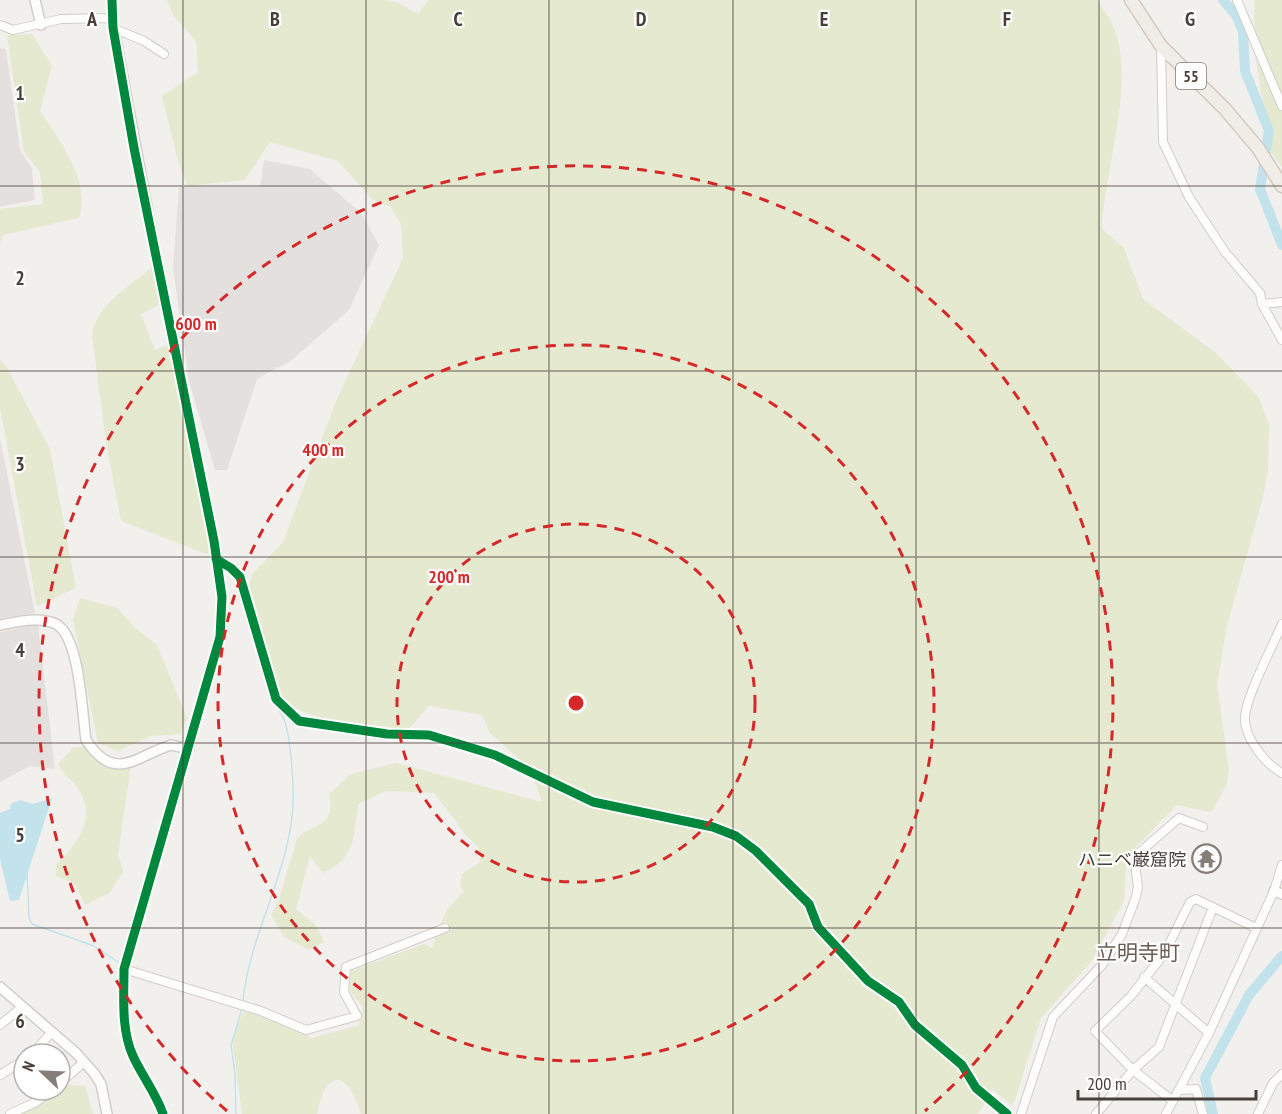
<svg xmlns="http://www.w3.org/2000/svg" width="1282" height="1114" font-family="'PT Sans Narrow','Noto Sans JP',sans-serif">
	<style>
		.industrial { fill: #e4e0dd }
		.green { fill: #e4e9d0 }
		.water { fill: #c2e2ec }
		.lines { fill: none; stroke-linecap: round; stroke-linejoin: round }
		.stream { stroke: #c2e2ec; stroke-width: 1.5 }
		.river { stroke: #c2e2ec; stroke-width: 10 }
		.minor-casing { stroke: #d0cdcb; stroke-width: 10 }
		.tertiary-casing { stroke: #d0cdcb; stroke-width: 12 }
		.primary-casing { stroke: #d3c8bc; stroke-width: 15 }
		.minor { stroke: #fdfdfc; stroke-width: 8 }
		.tertiary { stroke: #fdfdfc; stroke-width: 9 }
		.primary { stroke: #f0ece6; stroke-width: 12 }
		.cycleway-casing { stroke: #fff; stroke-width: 13 }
		.cycleway { stroke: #00873e; stroke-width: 9 }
		.grid { fill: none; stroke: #483f39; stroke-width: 1.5; stroke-opacity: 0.55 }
		.ring { fill: none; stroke: #d62828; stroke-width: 3; stroke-dasharray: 10 8 }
		.labels { text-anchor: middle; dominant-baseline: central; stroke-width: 4.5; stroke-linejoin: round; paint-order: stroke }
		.shield { fill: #fff; stroke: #7f7974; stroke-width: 1.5 }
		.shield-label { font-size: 16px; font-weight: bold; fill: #483f39 }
		.poi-label { font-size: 18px; fill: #483f39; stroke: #fff; text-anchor: end }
		.quarter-label { font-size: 21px; fill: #6a5c51; stroke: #fff }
		.grid-label { font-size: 20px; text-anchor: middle; font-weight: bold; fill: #483f39; stroke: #fff; stroke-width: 4.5; stroke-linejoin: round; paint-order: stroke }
		.centre { fill: #d62828; stroke: #fff; stroke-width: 3 }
		.ring-label { font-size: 18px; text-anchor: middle; font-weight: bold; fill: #d62828; stroke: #fff; stroke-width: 4.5; stroke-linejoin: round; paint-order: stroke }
	</style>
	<rect width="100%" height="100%" fill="#f2f0ed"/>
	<path class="industrial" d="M0,48L6,49L20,150L32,169L35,200L0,207Z
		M264,160L310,169L361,213L379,245L349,310L292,360L257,379L227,470H215L189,381L173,268L179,187H260Z
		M0,438L35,613L0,618Z
		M38,624L55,769L30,766L0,782V632Z"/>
	<path class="green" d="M167,0H384L396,2L418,14L429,0H1097C1105,11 1114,24 1117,37C1133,94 1104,171 1102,229L1124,248L1143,299L1216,353L1258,396L1269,424L1268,471L1263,497L1227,626L1217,684L1229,769L1227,784L1213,810L1209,812L1177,805L1137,846L1126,864L1124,901L1091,962L1041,1018L1013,1106L993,1090L978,1114H361C348,1071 327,1066 317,1114H242L232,1039L246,1006L263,1008L312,1038L359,1025L363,1008L350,990L351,971L424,944L432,948L446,911L464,891L460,886L462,874L480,862L479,848L466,835L434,793L386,791L358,804C354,836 356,858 323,873L310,856L296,909L316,925L324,942L309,950L284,937L271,915C283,895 285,874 293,853C295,849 295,842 297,839C311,822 337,830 329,794L351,774L396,763L542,802L530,769L490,733L482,715L429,706L407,731L324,721L287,704L276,687L247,594L252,574L283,542L336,401L403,258L401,224L391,207L373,200L338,161L270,142L245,180L187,186L177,157L162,96L198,72L196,41L173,15Z
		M1254,0H1282V167L1270,151L1255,53Z
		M32,34L52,66L40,111C60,141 91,181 79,218L3,235L0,245V209L43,204L40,172L24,152L7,35Z
		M154,265L161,304L141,314L155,350L170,344L210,552L206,554L121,521L106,443L92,335C96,304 132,285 154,265Z
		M0,359L5,364L50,449L76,588L37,606L0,408Z
		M80,598L118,608L133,626L157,645L187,718L181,734L151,736L118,751L98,743L73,619Z
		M74,747H84L92,758L131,766L118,854L123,872L109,893L85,905L75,884L56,876V865C77,844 97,820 79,790C73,780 63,775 58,764Z
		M66,1085L85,1086L93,1114H18L51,1098Z"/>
	<path class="water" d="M52,798L19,900L10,901L0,859V813L10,809L11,804L20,800L33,804Z"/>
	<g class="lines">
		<path class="stream" d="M230,573L238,584L249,628L264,672
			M27,872L29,918L32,924L94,946L118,962
			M243,1001C250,928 297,862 293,786C292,767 291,741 285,722C282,711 273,706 271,694
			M236,1114L235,1074L231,1045L242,1009"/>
		<path class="river" d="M1223,0L1236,15L1243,31L1245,71L1269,131L1260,189L1282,245
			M1213,1114L1205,1078L1249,995L1282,956"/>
		<defs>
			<path id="minor" d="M1237,0L1282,106
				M0,25L13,30L61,19L112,18V0
				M113,28L144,41L164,54
				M1161,46L1163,142L1189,197L1225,252L1260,293L1262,304L1282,340
				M1262,304L1282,302
				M216,559L231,568L240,577L276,699L299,721L387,734L429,735L495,755L593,802L713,827L736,836L756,851L809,904L818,927L868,981L899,1002L915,1025L962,1065L976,1088L1007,1114
				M1282,624C1272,648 1248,692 1245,716C1243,736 1265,764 1282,773
				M124,969L261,1011L306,1030L357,1016L344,992L346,967L445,928
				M1144,977L1209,1033
				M0,1025L22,1007
				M32,1054L51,1033
				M0,1075L24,1060
				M60,1083L84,1062
				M1179,1090L1196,1089L1203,1114
				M1173,1101L1133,1070L1095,1031L1131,996L1164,954L1190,902L1196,899L1256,928
				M10,1114L36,1102L52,1090
				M1021,1114L1053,1017L1103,964L1122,934L1136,897L1138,887L1135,864L1140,852L1179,818L1203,827
				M1096,1114L1133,1070L1159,1047L1213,907
				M1166,1114L1209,1033L1274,891L1282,865
				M1258,1114L1273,1083L1282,1074"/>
			<path id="tertiary" d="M35,0L41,25
				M112,18L159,272L214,541L222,597L220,637L124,969C124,997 121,1030 133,1056C142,1076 156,1093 163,1114
				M0,625C17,622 39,616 56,624C80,637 82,713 86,740C115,784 136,756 171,745L189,749
				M1274,891L1282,894
				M0,987L76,1053L94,1073L101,1084L107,1114"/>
			<path id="primary" d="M1131,0L1161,46L1225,109L1258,148L1282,186"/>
		</defs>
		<use href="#minor" class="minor-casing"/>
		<use href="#tertiary" class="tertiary-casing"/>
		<use href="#primary" class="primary-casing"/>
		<use href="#minor" class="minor"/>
		<use href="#tertiary" class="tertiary"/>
		<use href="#primary" class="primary"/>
		<defs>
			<path id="cycleway" d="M112,0L113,28L134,148L214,541L222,597L220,637L124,969C124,997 121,1030 133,1056C142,1076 156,1093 163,1114
				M216,559L231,568L240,577L276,699L299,721L387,734L429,735L495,755L593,802L713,827L736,836L756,851L809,904L818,927L868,981L899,1002L915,1025L962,1065L976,1088L1007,1114"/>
		</defs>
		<use href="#cycleway" class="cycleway-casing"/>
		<use href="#cycleway" class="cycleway"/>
	</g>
	<path class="grid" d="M183,0V1114M366,0V1114M549,0V1114M733,0V1114M916,0V1114M1099,0V1114M0,186H1282M0,371H1282M0,557H1282M0,743H1282M0,928H1282"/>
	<g class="ring">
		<circle cx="576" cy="703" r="179"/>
		<circle cx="576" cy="703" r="358"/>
		<path d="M227 1111A537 537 0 1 1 925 1111"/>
	</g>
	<defs>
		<symbol id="temple-ring" viewBox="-11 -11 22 22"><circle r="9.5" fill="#fff" stroke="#847d78" stroke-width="1.5"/><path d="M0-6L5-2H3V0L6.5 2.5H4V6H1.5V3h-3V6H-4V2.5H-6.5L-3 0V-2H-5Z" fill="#847d78"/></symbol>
	</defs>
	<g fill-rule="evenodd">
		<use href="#temple-ring" x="1190" y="842" width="33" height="33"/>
	</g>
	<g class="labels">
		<rect class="shield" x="1176" y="63" width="30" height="26" rx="4.5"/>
		<g class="shield-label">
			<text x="1191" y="76">55</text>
		</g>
		<g class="poi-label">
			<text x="1186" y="859">ハニベ巌窟院</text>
		</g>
		<g class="quarter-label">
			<text x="1138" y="952">立明寺町</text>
		</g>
	</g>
	<g class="grid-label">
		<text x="92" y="26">A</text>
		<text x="275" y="26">B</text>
		<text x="458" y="26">C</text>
		<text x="641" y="26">D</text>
		<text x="824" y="26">E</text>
		<text x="1007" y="26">F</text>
		<text x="1190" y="26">G</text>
		<text x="20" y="100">1</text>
		<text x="20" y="285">2</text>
		<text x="20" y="471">3</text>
		<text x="20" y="657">4</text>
		<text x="20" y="842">5</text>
		<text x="20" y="1028">6</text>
	</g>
	<circle cx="576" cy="703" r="9" class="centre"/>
	<g class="ring-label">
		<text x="196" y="330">600 m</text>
		<text x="323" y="456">400 m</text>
		<text x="449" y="583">200 m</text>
	</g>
	<g transform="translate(42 1072) rotate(293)"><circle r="28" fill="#ffffff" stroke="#b6b2b0" stroke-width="1.5"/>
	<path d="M0-4.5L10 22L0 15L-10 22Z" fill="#847d78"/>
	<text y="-9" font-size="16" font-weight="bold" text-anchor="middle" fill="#483f39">N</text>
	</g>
	<path d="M1078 1090v9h178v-9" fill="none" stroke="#483f39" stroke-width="3"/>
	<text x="1087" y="1090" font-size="18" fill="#483f39" stroke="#ffffff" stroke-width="4.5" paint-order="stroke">200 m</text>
</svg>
